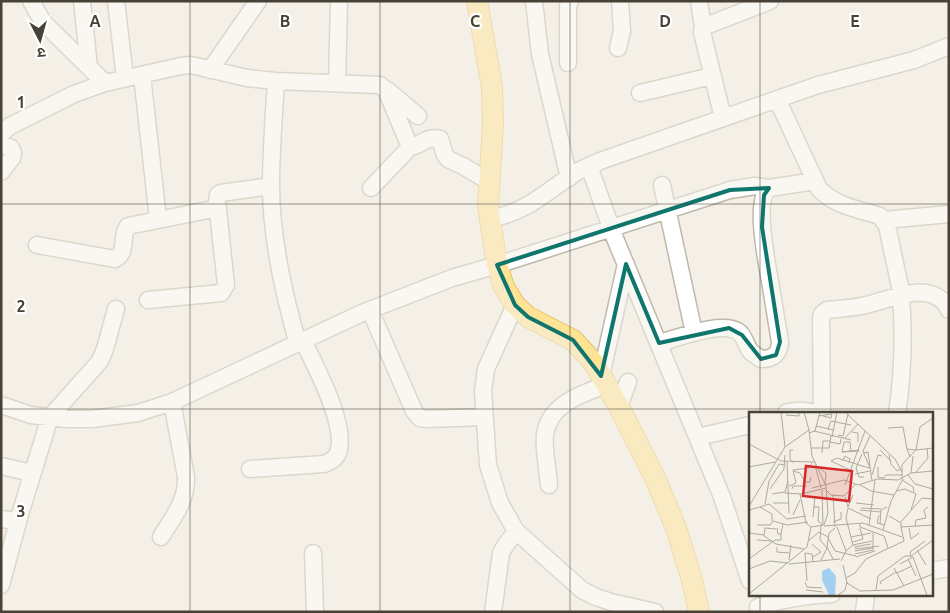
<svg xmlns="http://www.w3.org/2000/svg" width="950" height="613" font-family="Ubuntu,'Noto Sans Devanagari',sans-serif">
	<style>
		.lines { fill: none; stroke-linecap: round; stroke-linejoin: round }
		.minor-casing { stroke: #c0b8a9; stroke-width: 19 }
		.major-casing { stroke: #e6c263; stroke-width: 22 }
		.minor { stroke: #fff; stroke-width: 16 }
		.major { stroke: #ffe395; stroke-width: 20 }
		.marked { fill: none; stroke: #0f766e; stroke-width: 4; stroke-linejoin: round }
		.grid { fill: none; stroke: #474136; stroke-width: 1; stroke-opacity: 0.55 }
		.inset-road { fill: none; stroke: #afaaa0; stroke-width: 1 }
		.view { fill: #d62828; fill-opacity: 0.15; stroke: #d62828; stroke-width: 2.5 }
		.inset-edge { fill: none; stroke: #474136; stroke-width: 2.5 }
		.grid-label { font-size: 16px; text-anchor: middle; font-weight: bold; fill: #474136; stroke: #fff; stroke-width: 4.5; stroke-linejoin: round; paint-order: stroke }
	</style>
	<rect width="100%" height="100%" fill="#f4f0e7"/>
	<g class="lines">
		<defs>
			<path id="minor" d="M31,1L43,22L105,83
				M82,1L89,67
				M116,1L125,78
				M534,1L540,54L569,178
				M699,1L703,27
				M618,48L622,31L620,1
				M568,63V6L570,1
				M210,70L258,1
				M142,75L158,219
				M276,81C274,115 271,150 271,185C271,238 283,292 298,344
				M337,83L339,1
				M387,90L418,116
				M640,93L712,76
				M777,99L819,189C836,206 857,209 880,216L887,226L902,296
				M723,118L702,32L703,27L770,1
				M1,134L10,126L74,94L105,83L181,66L191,65L247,78L276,81L380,85L386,90L410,147C421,146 427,135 440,139L445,155L448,159L463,166L490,182
				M1,144L11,148L13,153L12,158L1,172
				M589,166L614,236L722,497L750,581
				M662,185L694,333
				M371,188L410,147
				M490,219C529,211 544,193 575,173C583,168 592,165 600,161L818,85L914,60L949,46
				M884,220L949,214
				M37,245L115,259C128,253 120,236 128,226L218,208
				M148,300L221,293L226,285L217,201L218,195L221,193L271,186
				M515,305L486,369L483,391L488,465L500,503L516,531L582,590L596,597L611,602L655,612
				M370,310L414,411L420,418L426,419L484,417
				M659,343C678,338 723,320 739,332C745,337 746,346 751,352C754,354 758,357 761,359C773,359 779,355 780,342C777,324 774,305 771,287C768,268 753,201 769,188L815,181
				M601,376L626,264
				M1,405L31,415L67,419H92L138,413L172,402L362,313L452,278L497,265L730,190L755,186L769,188
				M619,407L628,382
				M786,413C794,410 806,410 814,413
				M822,413L821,318L822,314L827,310C840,309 853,308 866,305C889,300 922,283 942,300C945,302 947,307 949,310
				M897,413C903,374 904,335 901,296
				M698,437L750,425
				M1,466L32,473
				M250,469L324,464C329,462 334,460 337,455C350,430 315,365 303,341
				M549,485C548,472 543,446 545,434C550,404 581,394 606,385
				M1,519L18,521
				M161,537C173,517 187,501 186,477L172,402
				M313,553L315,612
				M931,571L949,568
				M1,585L21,511L50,417L100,361L105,349L116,309
				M758,607C783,599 806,595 832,594
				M493,612L501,553L505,546L516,531
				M864,612L866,594"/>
			<path id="major" d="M477,1L492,87L493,123L488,206L497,265L504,287L515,305L528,317L573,340L594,363L619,407L656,480L676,528L692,580L699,612"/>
		</defs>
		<use href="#minor" class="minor-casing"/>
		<use href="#major" class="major-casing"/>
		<use href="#minor" class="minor"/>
		<use href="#major" class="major"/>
	</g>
	<path d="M0 0H950V613H0ZM769,188L764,195L762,227L780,342L776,355L761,359L742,335L729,328L659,343L626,264L601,376L573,340L528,317L515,305L497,265L730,190Z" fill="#f4f0e7" fill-opacity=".55" fill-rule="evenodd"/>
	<path class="marked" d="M769,188L764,195L762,227L780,342L776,355L761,359L742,335L729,328L659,343L626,264L601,376L573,340L528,317L515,305L497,265L730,190Z"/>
	<path class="grid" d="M190,1V612M380,1V612M570,1V612M760,1V413M1,204H949M1,409H949M760,594V612"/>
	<g transform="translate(749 412)">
		<rect width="184" height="184" fill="#f4f0e7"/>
		<path d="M80,156L87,164L86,183H80L73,168V159Z" fill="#a2cff2"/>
		<path class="inset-road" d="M32,0L36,35M96,0L146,47L153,60M37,3L50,4V0M69,4L83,2L82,6L74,4M67,14L84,18M139,16L154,15L158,37M79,17L82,9L102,13M65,19L102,28M103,20L109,21V30M60,21L66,19L71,0M89,23L94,24L99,2M83,25L88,0M95,27L109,12M81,30L91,32L92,27M0,32L32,49L66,50M62,36H80L82,24M44,38H41V47L45,51M131,38L142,49M167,38L171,15L184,6M110,39L93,40L110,38M93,40L95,30H101L102,40M73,41L74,29H81M114,41L119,40L123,69M113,42L107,56L110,65H115M140,43L142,52L148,59L152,57M161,45L158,37L167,38M94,49L96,44L101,47L100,51M38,50L40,101M66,53L72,76M0,55L26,50M69,55L77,61L76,72M129,55V65L134,66M121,56L114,39L121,24M44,58L60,56L63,51M44,59L51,61L56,70H61L62,65M103,59L82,49L88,46L120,56M167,60L179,46L178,37M162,61L164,44M106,62L121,59M123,63L129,43L133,44M159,63L166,72L184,77M134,67L137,63H153M153,67V53L158,47L167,38L184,36M153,68L164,75L165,80M96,73L116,19M111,73L122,79L145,83M40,74L47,71L44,58M63,76L95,68L109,73L128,67L149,68L162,61L184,59M21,77L35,57L36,43M43,77L44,74H58M73,78L74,112M77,78L82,83L95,84L107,72M147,79L156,77L167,82L162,98M36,81L52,82L77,76M23,82L36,80L39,69M51,82L57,111L62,115M84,83L86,115M96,85L99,95L104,83M24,91H40M107,91L125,93M16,92L20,69L30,52L36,53M0,94L36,35L60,18L55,0M11,95L20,92L38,107L57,104M64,95H70L69,109L74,113M99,96L122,107M112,96L132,97M0,98L11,95L23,102V109M111,98L132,100M44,103L51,88M130,103L128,111L136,113M140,104L152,111V115M64,105L66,84M84,110L92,107V100M111,111V115L135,124L139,136M151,111L173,86L184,87M131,112L132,98L138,95M8,113H21L24,109L38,113L59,110M120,113L126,68M72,114L71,128L78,136L72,148M75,114L114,111L153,125M166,114L167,108L177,106L175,98L179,95M88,115L97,139L92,149M28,116L29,122H32L34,112M160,116L162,127L170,121M27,117L16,116L15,124L27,132L55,137M134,118L142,89L154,67M0,121L15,123M102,125L122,121M79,126L86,139L107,144M8,128L23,129M59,129L70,120L79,125M104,130L114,127L111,116M63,132L72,140L64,145M104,133L123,129M28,135V140L40,141M105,135L122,132M106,137L130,134M168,138L177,153M97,139L104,133L97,106L99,96M106,139L124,136M106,142L124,138V121M162,144L161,140L176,129M107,145L126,139M161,145L184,128M0,147L26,128H32V122M84,147L78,135L80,121L86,116M159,147L167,164M40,148L42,133M40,152L91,147M151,152L164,145L172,167M94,153L98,171L111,179L144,178L184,162M145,156L155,174M0,157L21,149L39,151M148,161L163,154M97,166L106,161L117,147L155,129L152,115L184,113M172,167L178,183M58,169L56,141L63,142L64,150M56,170L58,175L73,176M132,172L131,170L147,160M57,178L74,180M127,178L129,164L156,144H161M0,182L58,135L62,115L75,113L79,101L77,74L63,44L60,18M89,183L96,178L98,170"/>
		<path class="view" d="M57,54L103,59L100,89L54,84Z"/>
		<rect width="184" height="184" class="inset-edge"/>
	</g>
	<g class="grid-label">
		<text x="95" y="27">A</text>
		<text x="285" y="27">B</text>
		<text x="475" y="27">C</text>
		<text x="665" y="27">D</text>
		<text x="855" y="27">E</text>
		<text x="21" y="108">1</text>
		<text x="21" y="312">2</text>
		<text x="21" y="517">3</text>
	</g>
	<rect width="950" height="613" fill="none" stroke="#474136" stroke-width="5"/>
	<g transform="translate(40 40) rotate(174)" stroke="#ffffff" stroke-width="4" paint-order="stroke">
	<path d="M0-4L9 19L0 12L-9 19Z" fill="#474136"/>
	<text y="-8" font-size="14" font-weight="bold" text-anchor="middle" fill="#474136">उ</text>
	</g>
</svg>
